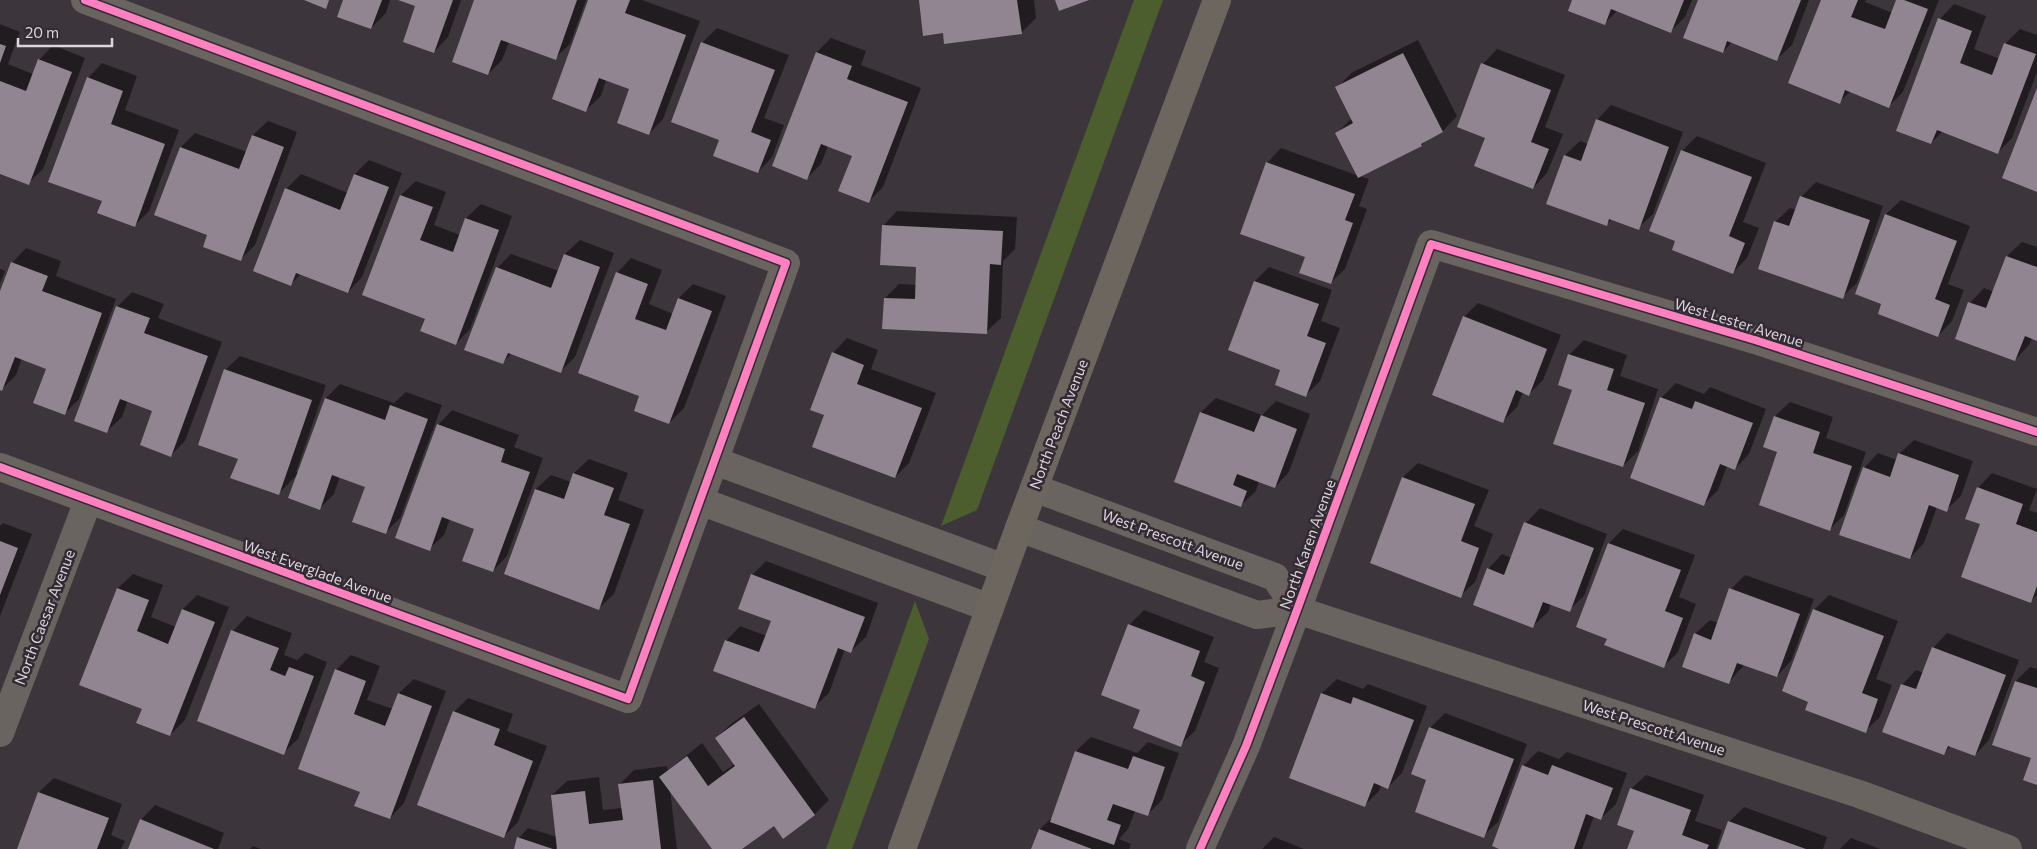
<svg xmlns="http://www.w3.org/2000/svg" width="2037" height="849" font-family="Commissioner,sans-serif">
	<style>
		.green { fill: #4c5e2e }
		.shadow { fill: #0007 }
		.building { fill: #918591 }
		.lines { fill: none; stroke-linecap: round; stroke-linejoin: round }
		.street { stroke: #69645f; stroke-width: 28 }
		.secondary { stroke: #6c665f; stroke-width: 28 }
		.cycleway-casing { stroke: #332a34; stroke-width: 11 }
		.cycleway { stroke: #ff80c0; stroke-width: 8 }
		.labels { text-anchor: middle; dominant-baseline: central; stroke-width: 5; stroke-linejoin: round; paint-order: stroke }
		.street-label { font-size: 15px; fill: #dcd5dc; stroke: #332a34 }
	</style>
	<rect width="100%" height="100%" fill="#3c363c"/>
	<path class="green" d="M1134,0H1163L977,510L941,526Z
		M915,601L929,639L852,849H826Z"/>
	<path class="shadow" d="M344,0H390L386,13L371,28Z
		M401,0H461L448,37L434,52L417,6Z
		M476,0H586L570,44L555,58L509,42L502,60L488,74Z
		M589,0H642L700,21L663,119L649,134L631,88L606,80L601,96L586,110Z
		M920,0H1034L1036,18L1022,32L944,31Z
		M1574,0H1692L1685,17L1671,31L1618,10L1604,24Z
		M1699,0H1809L1792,45L1777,59L1732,42L1723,52Z
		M1822,0H1866L1865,2L1893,13L1897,0H1939L1903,92L1889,106L1851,91L1839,102Z
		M1954,4L1986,16L1974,49L2000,59L2005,44L2020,29L2037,35V72L2012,138L1998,152L1943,131L1931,143L1940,19Z
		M0,24L20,32L8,64L33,74L39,60L53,45L85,58L43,169L28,183L0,173Z
		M717,28L789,55L764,118L784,125L772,157L758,172L721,139L672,121L703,42Z
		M831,38L866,51L861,65L921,88L883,187L869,201L854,155L828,146L821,164L807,178L817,52Z
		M1418,40L1457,116L1443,131L1428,138L1422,145L1359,176L1369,179L1359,206L1367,209L1345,269L1330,283L1307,257L1267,163L1281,148L1359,176L1337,133L1352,118L1337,88L1351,73Z
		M1497,49L1565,75L1545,127L1563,134L1547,173L1533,188L1486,137L1458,127L1483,64Z
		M102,63L137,76L125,110L179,130L149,211L135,225L103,200L88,78Z
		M1611,105L1683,132L1653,214L1638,228L1612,219L1607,224L1565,155L1580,141L1588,144L1597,120Z
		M268,121L297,132L255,245L240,260L208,234L181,147L195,133L247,152L253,135Z
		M1697,136L1766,163L1743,222L1759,228L1747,258L1733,272L1677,240L1682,151Z
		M369,160L402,173L362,277L348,292L301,274L291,284L286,189L301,174L348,193L355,174Z
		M416,181L446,192L434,225L460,235L466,218L481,204L512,216L470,329L456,344L426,318L364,294L401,195Z
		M1816,182L1883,206L1857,283L1842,297L1775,222L1790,208L1797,210L1801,197Z
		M1901,200L1970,226L1948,284L1964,290L1952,321L1938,336L1883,304L1856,293L1886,214Z
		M897,211L1017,217L1015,249L1003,261L1001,318L986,332L885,298L899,284L917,285L918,266L883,226Z
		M580,240L614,253L575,357L561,371L512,353L503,362L497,268L511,254L559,271L565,254Z
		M2022,242L2037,247V339L2032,338L2029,345L2015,360L1970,303L1984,288L1994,292L2007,256Z
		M26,248L61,261L56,276L116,299L79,399L64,414L48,368L22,358L16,375L2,389L0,388V294L12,263Z
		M631,258L662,270L649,304L673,314L679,298L693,284L726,296L684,408L669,423L641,396L617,273Z
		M1269,267L1332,290L1321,321L1340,328L1320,381L1306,395L1282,369L1255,281Z
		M0,269L5,271L0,283Z
		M132,292L164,304L158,318L222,342L185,441L171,455L154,410L128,400L122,417L107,431L117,307Z
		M1478,303L1561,335L1543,380L1529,394L1523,392L1517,407L1502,422L1464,317Z
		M847,338L878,350L871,369L936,393L909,463L895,477L826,414L833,353Z
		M1584,340L1627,355L1620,376L1658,389L1638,451L1623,466L1573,390L1569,355Z
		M240,356L326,385L296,472H298L326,398L340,384L394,403L406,392L442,405L400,518L385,533L366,486L340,476L334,494L319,509L297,475L279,493L239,458L225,370Z
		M1676,383L1704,394L1710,387L1766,409L1749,454L1735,469L1727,466L1718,490L1703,505L1661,398Z
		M1216,398L1262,415L1276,401L1310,414L1289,472L1275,487L1259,481L1256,491L1241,505L1201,412Z
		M1790,402L1833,417L1826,438L1866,452L1844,515L1830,529L1779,451L1764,446L1775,416Z
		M452,410L519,435L514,447L543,458L507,556L493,571L476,528L450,519L444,535L429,549L438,425Z
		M1914,440L1973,461L1961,496L1946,510L1937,507L1924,543L1910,558L1864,468L1878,453L1897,460L1899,454Z
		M589,459L628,473L618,500L644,510L614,594L599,608L506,573L536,489L551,475L571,482L574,473Z
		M1418,463L1489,490L1474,526L1493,534L1475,582L1460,596L1371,562L1403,477Z
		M1992,473L2037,489L2029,510L2037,513V595L2031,601L1982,523L1978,488Z
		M1540,508L1607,534L1584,596L1569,610L1551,603L1548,612L1533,626L1488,569L1502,554L1512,558L1526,523Z
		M3,523L32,534L0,616V526Z
		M1623,529L1695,555L1679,597L1696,604L1678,652L1664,666L1608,638L1577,627L1609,543Z
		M766,561L878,603L866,637L851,651L845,649L829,693L814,707L726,641L740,626L767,636L773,621L752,575Z
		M133,574L163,585L151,617L176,627L183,609L197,595L229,607L185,720L170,735L144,708L81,684L118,588Z
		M1745,575L1814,599L1791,661L1777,676L1745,664L1729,682L1695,634L1710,620L1718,623L1731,589Z
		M1829,595L1898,621L1876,679L1892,685L1880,717L1865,731L1810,701L1814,610Z
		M1144,610L1214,637L1204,662L1219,668L1195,731L1180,745L1142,709L1129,625Z
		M247,616L292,633L284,655L297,660L305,653L327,662L298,739L283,753L233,631Z
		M1947,633L2019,660L1989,740L1975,755L1951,746L1943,754L1902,685L1916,670L1924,673L1933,648Z
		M351,655L380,666L367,700L393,709L399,693L414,679L446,691L404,803L390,818L361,791L336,670Z
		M2030,667L2037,669V784L2016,681Z
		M1337,679L1363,689L1368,684L1427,706L1402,773L1388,787L1381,785L1379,791L1365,805L1291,777L1322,693Z
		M468,698L513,714L507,731L547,746L518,822L504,836L454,712Z
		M759,704L829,800L815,814L783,837L774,825L740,849H713L670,790L677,849H559L558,842L556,849H515L519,838L528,828L557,837L552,795L567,781L599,777L603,810L622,808L619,785L634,770L667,766L668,770L702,743L723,772L735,764L716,738L731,724Z
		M1445,713L1527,744L1498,822L1483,836L1428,780L1430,728Z
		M1091,737L1137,753L1148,742L1179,753L1162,800L1147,815L1135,811L1128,829L1119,839L1131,844L1129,849H1032L1040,829L1054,816L1076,751Z
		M1538,751L1559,759L1567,752L1627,773L1616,804L1601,818L1594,816L1582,849H1503L1523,766Z
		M1646,775L1704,795L1695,821L1722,830L1716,849H1629L1635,830L1631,789Z
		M54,778L122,804L111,835L125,841L121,849H18L39,792Z
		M155,805L224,833L218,849H129L141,820Z
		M1744,807L1827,837L1823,849H1720L1729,822Z
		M1274,837L1304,849H1262Z
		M1851,838L1880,849H1840Z
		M253,846L261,849H250Z"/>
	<path class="building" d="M304,0H329L326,9Z
		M343,0H382L371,29L337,17Z
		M398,0H453L434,53L403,42L415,6Z
		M474,0H577L556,60L501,40L488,75L452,62Z
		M588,0H630L625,13L686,35L649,135L617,123L629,89L599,78L586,112L552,99Z
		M919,0H1017L1022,34L944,44L943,33L923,36Z
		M1055,0H1089L1059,11Z
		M1572,0H1684L1671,33L1611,9L1605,25L1568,11Z
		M1698,0H1801L1777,61L1727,41L1723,53L1683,38Z
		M1821,0H1858L1851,17L1885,29L1896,0H1904L1928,9L1889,108L1845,90L1840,104L1788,83Z
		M1938,18L1972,31L1960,63L1992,75L2004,43L2036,54L1998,154L1937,130L1931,144L1896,131Z
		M701,42L775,70L751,132L771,140L758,173L713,156L719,140L671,122Z
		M0,44L6,46L0,63Z
		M816,52L852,66L847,79L908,102L869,203L838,191L852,156L821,144L807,180L772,166Z
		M1403,53L1443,132L1421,144L1422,146L1358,178L1335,133L1353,123L1335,87Z
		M38,59L72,72L29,185L0,174V81L26,91Z
		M1481,63L1551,90L1531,142L1549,149L1533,189L1474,166L1485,138L1457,127Z
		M87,77L123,91L111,124L165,144L135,227L97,213L102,201L48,182Z
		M2037,88V192L2002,178Z
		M1596,119L1669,147L1639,230L1609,219L1607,226L1546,204L1564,155L1581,161Z
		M252,135L284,147L241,261L203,247L207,235L154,215L180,147L239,169Z
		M1681,150L1752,177L1729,236L1745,243L1733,274L1672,250L1675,241L1649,231Z
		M1266,162L1355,194L1345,220L1353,223L1331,284L1299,273L1305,257L1240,234Z
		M354,174L389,187L348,293L296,273L291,286L253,271L285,188L340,210Z
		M400,195L433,207L420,240L453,252L465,218L499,230L456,345L420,331L425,319L362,295Z
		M1800,196L1870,220L1843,299L1758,269L1774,221L1789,226Z
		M1885,214L1957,241L1935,299L1950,305L1938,337L1878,314L1881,304L1855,294Z
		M882,225L1003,231L1001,265L990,264L987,334L882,329L884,298L915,299L916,267L880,265Z
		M564,254L600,267L561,373L508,353L503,364L464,350L496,267L551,288Z
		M2006,256L2037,267V341L2025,336L2015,361L1955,339L1968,302L1986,308Z
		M11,262L48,276L42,291L102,313L65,415L33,403L46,369L15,357L2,391L0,390V291Z
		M616,272L648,284L635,319L666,330L678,298L712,311L669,424L634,411L639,396L578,373Z
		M1254,281L1319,304L1307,336L1326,343L1306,397L1275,385L1280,370L1228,350Z
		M116,306L150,318L144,333L208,356L171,457L140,445L152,411L120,399L107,433L74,421Z
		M1463,316L1547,349L1529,396L1516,390L1503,423L1432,395Z
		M832,352L864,365L857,384L922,408L895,478L812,447L824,415L810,410Z
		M1568,354L1614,369L1607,390L1645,403L1623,467L1553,444L1572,390L1558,385Z
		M224,369L312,400L279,495L230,478L238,459L198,445Z
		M1660,397L1692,409L1695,401L1753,423L1735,470L1720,464L1704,506L1630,478Z
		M325,398L385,420L390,405L428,419L386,534L352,522L365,487L332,475L320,510L288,498Z
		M1200,412L1254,432L1261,415L1297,429L1275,488L1237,474L1233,485L1247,491L1241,507L1174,482Z
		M1774,416L1820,432L1813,453L1852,466L1830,531L1759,505L1777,452L1763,447Z
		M437,424L505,449L501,462L530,472L493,572L462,561L474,529L442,517L430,551L395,538Z
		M1898,453L1959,475L1947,512L1929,505L1910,559L1839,535L1863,467L1890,477Z
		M573,473L614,488L604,515L630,524L599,610L504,574L535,489L564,499Z
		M1402,477L1475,504L1461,541L1479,548L1461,598L1370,563Z
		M1977,487L2023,504L2016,524L2037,532V586L2031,603L1961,577L1980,524L1965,519Z
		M1524,522L1594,548L1570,612L1543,602L1533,628L1473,605L1487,568L1504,575Z
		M0,541L18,548L0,595Z
		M1608,543L1681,570L1665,611L1683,618L1664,668L1604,645L1607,639L1576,627Z
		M751,574L865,617L851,653L838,648L815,709L713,671L725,640L759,652L771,621L738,609Z
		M117,588L149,600L137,631L168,644L182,609L215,622L170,736L136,723L142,709L79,685Z
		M1729,588L1800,614L1777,677L1737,663L1729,684L1682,667L1694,633L1711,640Z
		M1813,609L1884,636L1862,693L1878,699L1866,733L1805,710L1808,702L1782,691Z
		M1128,624L1200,651L1191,676L1205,682L1181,747L1133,728L1140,710L1101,695Z
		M231,630L279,648L270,670L285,676L289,667L314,676L284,755L197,721Z
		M1932,647L2006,675L1975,756L1948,746L1944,755L1882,732L1901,684L1916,689Z
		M335,669L366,681L354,714L385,726L398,693L432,706L390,819L354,806L360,792L298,769Z
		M2015,681L2037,688V785L2023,780L2031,758L1992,745Z
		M1321,693L1351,704L1353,697L1414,720L1388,789L1374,783L1365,807L1289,778Z
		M453,711L500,729L494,745L533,761L504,838L417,805Z
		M744,717L815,815L783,839L774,826L742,849H712L659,777L687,756L708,786L735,766L715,738Z
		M1429,727L1514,759L1484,838L1415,812L1426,780L1411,774Z
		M1075,751L1128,769L1133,756L1165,767L1148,816L1113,804L1107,820L1121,825L1114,845L1050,822Z
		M1522,765L1548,775L1552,765L1613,788L1601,820L1586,814L1574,849H1499L1492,846Z
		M653,780L661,849H557L551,795L585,791L589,824L623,820L618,784Z
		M1630,788L1691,810L1682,835L1709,845L1707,849H1627L1634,831L1617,825Z
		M38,792L109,818L97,849H17Z
		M140,819L214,849H128Z
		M1728,821L1806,849H1718Z
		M1039,829L1092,849H1031Z
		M517,837L553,849H514Z"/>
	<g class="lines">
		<path class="street" d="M715,461L1004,568
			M0,467L628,699L786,263L85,0
			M1034,488L1275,577L1297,610
			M700,501L990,608
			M1019,528L1257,615L1297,610L1859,794L2008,849
			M0,733L88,501
			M1200,849L1246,746L1297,610L1431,244L1755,340L2037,432"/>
		<path class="secondary" d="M902,849L1019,528L1217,0"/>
		<defs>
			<path id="cycleway" d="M0,467L628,699L786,263L85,0
				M1200,849L1246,746L1297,610L1431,244L1755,340L2037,432"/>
		</defs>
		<use href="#cycleway" class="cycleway-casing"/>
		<use href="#cycleway" class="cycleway"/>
	</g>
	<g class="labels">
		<g class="street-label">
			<text transform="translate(1739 322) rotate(17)">West Lester Avenue</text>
			<text transform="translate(1058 424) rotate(-69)">North Peach Avenue</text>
			<text transform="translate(1173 539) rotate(20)">West Prescott Avenue</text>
			<text transform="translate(1307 544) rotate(-70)">North Karen Avenue</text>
			<text transform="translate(318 571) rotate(20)">West Everglade Avenue</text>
			<text transform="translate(44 617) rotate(-69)">North Caesar Avenue</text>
			<text transform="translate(1654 727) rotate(18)">West Prescott Avenue</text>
		</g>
	</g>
	<path d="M18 38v8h94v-8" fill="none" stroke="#dcd5dc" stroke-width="2.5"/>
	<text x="25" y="38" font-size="15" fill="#dcd5dc" stroke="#332a34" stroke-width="4" paint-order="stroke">20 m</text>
</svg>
